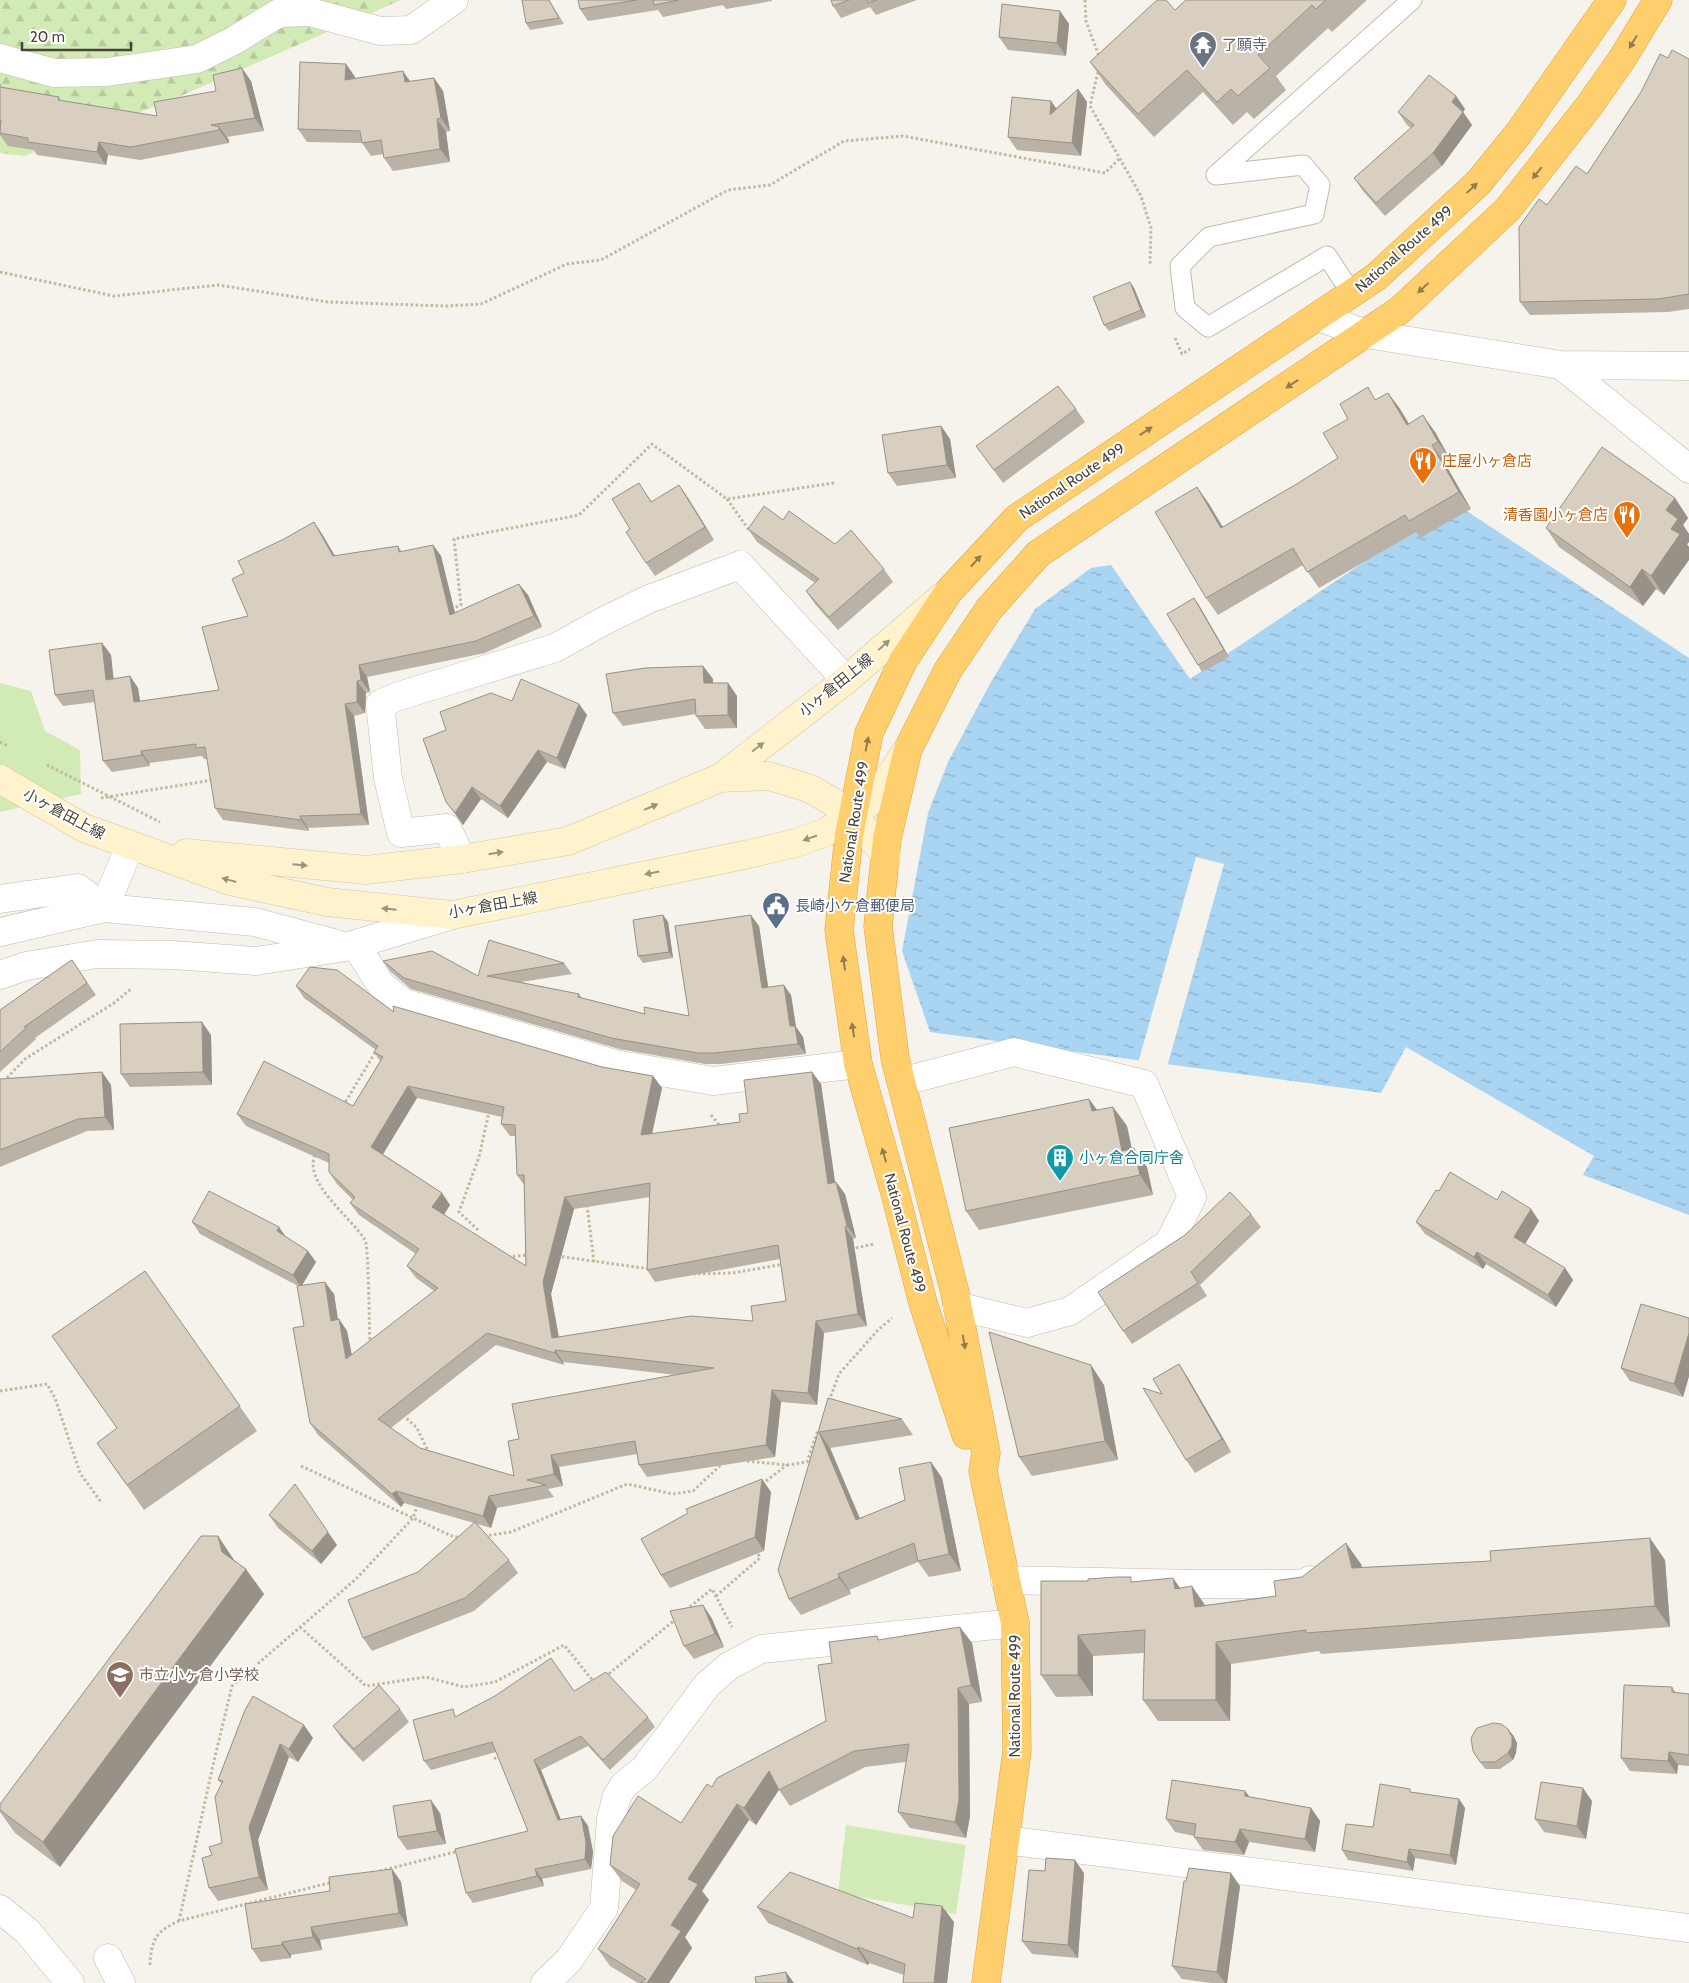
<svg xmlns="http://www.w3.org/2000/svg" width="1689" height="1983" font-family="Cabin,'Noto Sans JP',sans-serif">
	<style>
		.forest { fill: url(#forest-firs) }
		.park { fill: #d2eab5 }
		.water { fill: url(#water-ripples) }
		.pier { fill: #f6f3ec }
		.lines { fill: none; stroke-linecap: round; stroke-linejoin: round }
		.lane-casing { stroke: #c2bbae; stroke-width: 21 }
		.street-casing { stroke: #c2bbae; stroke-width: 29 }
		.secondary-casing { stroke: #d6c79b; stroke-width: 29 }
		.highway-casing { stroke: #e0a43c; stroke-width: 29 }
		.path { stroke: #c4b79f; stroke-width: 3; stroke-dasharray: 2.5 2.5; stroke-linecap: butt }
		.lane { stroke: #fff; stroke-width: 19 }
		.street { stroke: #fff; stroke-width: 28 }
		.secondary { stroke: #fff3cd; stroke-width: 28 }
		.highway { stroke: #ffcf6e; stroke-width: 28 }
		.secondary-bridge-casing { stroke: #d6c79b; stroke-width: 29; stroke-linecap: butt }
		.path-bridge { stroke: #c4b79f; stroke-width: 3; stroke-dasharray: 2.5 2.5; stroke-linecap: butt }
		.secondary-bridge { stroke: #fff3cd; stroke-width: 28 }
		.wall { fill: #bab2a6; fill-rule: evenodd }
		.shaded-wall { fill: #979187 }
		.building { fill: #d8cfc1; stroke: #979187; fill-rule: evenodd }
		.oneway { fill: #937c4e }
		.oneway2 { fill: #9c937c }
		.labels { text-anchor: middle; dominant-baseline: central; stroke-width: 4; stroke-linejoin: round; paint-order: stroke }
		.worship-label { font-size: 15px; fill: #5b616d; stroke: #fff; text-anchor: start }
		.street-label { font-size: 15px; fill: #4b4439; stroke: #fff }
		.food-label { font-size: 15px; fill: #c56008; stroke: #fff; text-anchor: start }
		.service-label { font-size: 15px; fill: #4e5e75; stroke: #fff; text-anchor: start }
		.culture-label { font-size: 15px; fill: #0d838f; stroke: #fff; text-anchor: start }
		.education-label { font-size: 15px; fill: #785e54; stroke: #fff; text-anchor: start }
	</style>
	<defs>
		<pattern id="forest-firs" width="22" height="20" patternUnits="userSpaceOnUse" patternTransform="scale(1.25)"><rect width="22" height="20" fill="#d2eab5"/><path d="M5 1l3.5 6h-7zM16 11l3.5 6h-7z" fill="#b6ca9c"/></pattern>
		<pattern id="water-ripples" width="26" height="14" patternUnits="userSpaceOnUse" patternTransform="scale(1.25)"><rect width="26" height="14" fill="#a9d4f2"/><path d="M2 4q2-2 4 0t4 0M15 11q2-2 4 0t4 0" fill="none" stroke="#8caec5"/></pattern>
	</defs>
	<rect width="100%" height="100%" fill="#f6f3ec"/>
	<path class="forest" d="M0,0H401L169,101L24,156L0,153Z"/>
	<path class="park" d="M0,683L31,691L45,731L80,750L81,794L0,812Z
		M846,1825L966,1845L956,1914L838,1893Z"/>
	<path class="water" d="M1453,502L1689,658V1215L1583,1175L1594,1156L1406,1047L1381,1093L930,1032L902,951L928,813L948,762L991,682L1035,609L1091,568L1111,565L1190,679Z"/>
	<path class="pier" d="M1196,857L1224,864L1167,1067L1138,1063Z"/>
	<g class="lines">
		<defs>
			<path id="lane" d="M1352,294L1327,256L1208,327L1185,308L1180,266L1209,237L1314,214L1320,185L1303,165L1216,175L1412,0"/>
			<path id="street" d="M0,58L54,73L107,72L197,59L233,41L279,13L310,12L380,31L411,30L454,0
				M1319,317L1366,334L1561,365L1689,469
				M1561,365L1689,366
				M462,859L447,828L401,833L388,778L380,704L399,696L555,648L602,622L649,599L740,565L846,680
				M0,899L78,888L104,908
				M104,908L130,846
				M0,932L104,908L255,922L337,944
				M355,944L381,985L404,1003L615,1064L713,1081L858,1064
				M0,975L26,966L97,954L173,955L256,961L346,947L452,915
				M901,1082L1014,1052L1144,1084L1192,1197L1169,1243L1070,1311L1027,1323L957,1306
				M1005,1580L1197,1584H1302L1310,1580
				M1005,1840L1689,1928
				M0,1909L27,1931L70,1983
				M108,1958L121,1983
				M545,1983L569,1960L604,1908L611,1819L617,1796L624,1785L644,1769L707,1685L729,1666L761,1649L1015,1623"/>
			<path id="secondary" d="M720,778L846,680L942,597
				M84,828L230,881L327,902L452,915L749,854L796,843L826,832L875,799L907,750
				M186,853L366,870L462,859L568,841L720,778L769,776L811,789L853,814L886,856"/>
			<path id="highway" d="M966,1435L923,1303L895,1193L858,1064L839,930L849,835L869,733L903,661L949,591L1017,518L1376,277L1478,183L1518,134L1612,0
				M986,1983L1017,1751L1015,1623L983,1471L986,1453L955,1293L895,1058L878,926L887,839L908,749L948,670L989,609L1038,554L1400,310L1508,209L1589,106L1622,59L1658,0"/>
		</defs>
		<use href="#lane" class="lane-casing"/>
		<use href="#street" class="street-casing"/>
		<use href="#secondary" class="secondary-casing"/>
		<use href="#highway" class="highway-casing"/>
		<path class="path" d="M1085,0L1086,21L1099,56
			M1098,72L1090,106L1141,196L1151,228L1150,264
			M0,272L114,296L218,285L328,302L446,306L481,304L567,264L601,260L728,190L770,185L844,141L903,136L1105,173L1119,159
			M1175,338L1182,354L1190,349
			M727,499L749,530
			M451,609L461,605L454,539L579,515L652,444L727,499L834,483
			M101,798L213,780
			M0,1085L25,1059L114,1003L132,988
			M343,1106L376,1051
			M711,1115L721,1127
			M315,1155C303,1183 351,1217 365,1240C369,1247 369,1329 370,1344
			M587,1205L594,1262
			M478,1230L459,1212L479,1157L489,1112
			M851,1249L874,1244
			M557,1256L650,1269
			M508,1257L529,1255
			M688,1274L733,1273L784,1264
			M0,1391L47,1384L55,1398L80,1473L101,1502
			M829,1401L839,1374L878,1330L892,1318
			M403,1415L417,1428L429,1453
			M747,1461L787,1465L807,1462L818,1430
			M301,1466L454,1537H460
			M762,1484L787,1465
			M484,1536L511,1532L627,1484L673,1494L693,1491L723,1463
			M716,1596L760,1558L756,1549
			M686,1610L712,1589L732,1627
			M300,1627L366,1686L426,1677L464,1687L495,1682L564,1645L594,1682
			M605,1677L676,1619
			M494,1759L500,1755
			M380,1871L459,1851
			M179,1921L213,1765L232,1686L356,1579L413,1518L418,1503
			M150,1965C151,1940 156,1931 179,1921L333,1882"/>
		<use href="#lane" class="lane"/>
		<use href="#street" class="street"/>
		<use href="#secondary" class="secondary"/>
		<use href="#highway" class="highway"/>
		<defs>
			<path id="secondary-bridge" d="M0,779L84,828"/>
		</defs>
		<use href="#secondary-bridge" class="secondary-bridge-casing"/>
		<path class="path-bridge" d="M0,742L8,746
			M47,765L160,822"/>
		<use href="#secondary-bridge" class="secondary-bridge"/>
	</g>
	<path class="wall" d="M549,0L564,24L530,30L526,23Z
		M578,0H772V1L726,9L723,5L663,17L658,10L588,21L580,9Z
		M831,0H917L876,15L870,7L841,18L833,6Z
		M1186,0H1367L1332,32L1328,28L1276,76L1286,90L1254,119L1247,112L1233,125L1203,92L1154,137L1106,85L1090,62L1175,10Z
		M1060,11L1069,24L1066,56L1008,50L999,37Z
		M1668,58L1689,59V309L1668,312L1530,315L1520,302L1547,205L1587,174Z
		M346,64L355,77V79L411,81L434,78L443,91L450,131L446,132L450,162L393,171L384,158L383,154L371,156L362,143L307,142L298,129Z
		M251,81L264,131L227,137L229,140V143L140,160L108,155L106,165L37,155L34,150L8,146L0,135V83L2,87L59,97L61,101L157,116L216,91Z
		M1078,89L1087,102L1081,156L1017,150L1008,137L1051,101L1056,108Z
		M1456,96L1465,109L1463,112L1472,125L1442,166L1385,216L1363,191L1354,178L1411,128L1407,125L1398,112Z
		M1130,282L1134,288L1146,317L1109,331L1104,325Z
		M1388,393L1400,409L1409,424L1435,432L1450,459L1444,462L1471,509L1420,538L1416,532L1319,588L1303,565L1218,615L1206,598L1197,487L1209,504L1223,527L1295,485L1338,458L1348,419L1376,400Z
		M1076,409L1085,422L1003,483L976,446Z
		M941,426L950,439L956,478L897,486L888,473Z
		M679,485L688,498L714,540L655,576L646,563L630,529L648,496L652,502Z
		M1675,498L1688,518L1683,525L1689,534V542L1687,544L1664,595L1656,589L1643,606L1559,547L1546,528Z
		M783,520L835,544L884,569L893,582L838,630L815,604L806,591L815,583L757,542L748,529Z
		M314,522L322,534L335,556L398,546L402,552L433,545L441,556L455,612L528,595L542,627L485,653L367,677L370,692L366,693L365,713L354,716L369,825L308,828L309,831L223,820L215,808L207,759H204L202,756L149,763L150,766L112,772L103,761L95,702L63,706L55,695L102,643L111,655L113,679L130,676L138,688L140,701L219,690L248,616L244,573L284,539Z
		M1194,598L1229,657L1202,672L1198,665Z
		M703,666L713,679V683H728L737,696V728L705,729L696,716V714L623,726L613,713Z
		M512,701L579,704L587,715L565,769L547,762L508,818L481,799L463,825L446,802V730Z
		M663,915L668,922L673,958L643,963L638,956Z
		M759,926L768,987L791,995L796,1027L803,1037L806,1054L721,1064H705L619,1049L411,989L391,972L383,961L478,976L564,963L572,974L521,982L579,994L582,998L645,1014L689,1016Z
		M72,960L96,995L35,1038L36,1039L0,1072V1010Z
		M296,986L602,1067L653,1076L662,1088L652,1134L740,1122L748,1113L812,1072L821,1084L835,1182H836L845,1194L856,1238L853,1239L867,1326L824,1333L817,1405L781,1402L775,1457L647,1477L639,1465L637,1454L559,1467L563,1486L548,1489L554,1497L497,1508L491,1528L477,1524L509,1560L518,1573L474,1611L372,1651L363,1638L418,1572L474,1523L404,1503L401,1507L318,1435L310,1423L304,1326L298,1286L200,1234L192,1222L279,1227L286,1237L316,1262L302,1285L334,1294L338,1320L339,1319L347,1331L352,1355L434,1291L416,1278L407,1266L416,1254L359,1215L350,1203L353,1200L337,1184L329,1172V1163L246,1126L237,1114L353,1106L380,1061L374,1052L376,1050L304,998ZM417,1098L502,1117L501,1124L510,1136H515L517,1175L524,1185L526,1266L444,1215L450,1205L442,1193L383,1154ZM650,1197L647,1270L655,1282L780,1259L786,1301L753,1321L559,1337L551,1294L574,1209ZM496,1345L564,1365L563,1362L676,1375L519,1439L514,1476L420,1448L391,1428Z
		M211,1035L212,1085L130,1087L121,1074Z
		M102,1072L111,1085L114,1130L87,1131L0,1167V1079Z
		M1089,1099L1097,1110L1113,1107L1127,1126L1132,1149L1147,1167L1153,1195L979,1230L966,1211Z
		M1439,1191L1497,1200L1531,1209L1539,1221L1525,1244L1565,1268L1573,1280L1556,1307L1486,1264L1483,1269L1425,1234L1416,1222Z
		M1251,1214L1261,1227L1200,1285L1207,1296L1132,1344L1123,1331Z
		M145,1271L257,1431L144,1510L97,1443L117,1428Z
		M1689,1318V1376L1683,1397L1630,1381L1621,1368Z
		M1179,1364L1188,1378L1231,1452L1195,1473L1186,1460L1162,1394Z
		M1104,1385L1118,1460L1032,1476L1019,1457Z
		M828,1398L902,1419L913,1435L830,1448L860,1518L905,1500L931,1462L942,1478L961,1571L929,1577L918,1562L849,1590L851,1594L801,1615L789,1599L778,1570Z
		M771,1492L764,1551L670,1588L661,1575Z
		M269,1515L337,1545L321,1564L278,1528Z
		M218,1536L235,1561L264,1594L60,1867L15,1833L0,1812V1804Z
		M1665,1560L1670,1627L1321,1654L1319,1651L1231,1664L1230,1721H1158L1143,1700L1144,1653L1093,1656V1696L1056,1697L1041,1675L1088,1581L1134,1582L1180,1588L1205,1605L1276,1596L1302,1577L1361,1564L1362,1568Z
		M703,1605L712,1619L724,1647L694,1659L684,1646Z
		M877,1636L879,1640L972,1643L982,1702L969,1704L970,1816L966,1838L910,1828L898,1812L906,1762L865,1767L790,1806L779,1790L756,1825L749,1820L702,1891L709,1900L685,1937L692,1948L669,1983H638L610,1966L598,1949L636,1890L622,1881L610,1865L681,1823L712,1787L826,1721L832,1663Z
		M1672,1687L1676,1693L1689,1694V1766L1678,1765L1677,1774L1630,1771L1621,1758Z
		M574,1691L648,1717L655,1727L610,1770L588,1746L541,1770L561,1820L581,1816L588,1826L593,1852L591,1869L542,1879L544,1886L473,1903L466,1893L528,1831L496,1752L431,1770L424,1761L458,1716Z
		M400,1709L409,1722L363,1762L342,1739L333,1726Z
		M245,1710L313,1738L298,1762L289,1757L258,1840L268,1890L218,1901L209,1888L212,1855L222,1843V1784L218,1780Z
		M1513,1735L1517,1743L1516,1753L1513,1760L1500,1769H1485L1480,1762Z
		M1245,1791L1249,1797L1311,1808L1320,1821L1315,1852L1249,1842L1244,1855L1203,1850L1194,1837V1836L1175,1832L1166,1819Z
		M1413,1792L1459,1799L1465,1808L1456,1865L1415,1858L1413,1871L1348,1860L1342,1850L1373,1827Z
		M1592,1801L1586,1839L1544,1832L1535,1819Z
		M440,1813L446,1844L407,1850L398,1837Z
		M392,1869L401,1882L408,1926L320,1940L322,1950L291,1955V1958L261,1962L252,1949L330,1891Z
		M1084,1873L1078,1958L1032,1954L1022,1941Z
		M1240,1886L1227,1983H1211L1182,1979L1172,1966Z
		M757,1907L913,1918L954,1922L947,1983H903L904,1975L869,1963L868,1965L768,1923Z"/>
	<path class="shaded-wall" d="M1060,11L1069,24L1066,56L1057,43Z
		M346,64L355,77L354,93L345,80Z
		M242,68L251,81L264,131L255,118Z
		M403,71L412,84L405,82Z
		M434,78L443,91L450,131L441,118Z
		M1078,89L1087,102L1081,156L1072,143Z
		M1456,96L1465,109L1463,112L1472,125L1442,166L1433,153L1452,102Z
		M1051,101L1060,114L1050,115Z
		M437,119L446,132L450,162L440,149Z
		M219,127L229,140V143L219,130Z
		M99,142L108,155L106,165L97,152Z
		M1130,282L1134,288L1146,317L1141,310Z
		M1388,393L1400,409L1419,441L1407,425Z
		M1423,415L1435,432L1450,459L1438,442Z
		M941,426L950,439L956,478L947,465Z
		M1432,445L1444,462L1471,509L1459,492Z
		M679,485L688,498L714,540L705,527Z
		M1197,487L1209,504L1233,545L1221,528Z
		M1675,498L1688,518L1683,525L1689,534V542L1687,544L1689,547V560L1664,595L1651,576L1671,529L1666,510Z
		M314,522L322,534L342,568L333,556Z
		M433,545L441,556L458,626L450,615Z
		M1642,569L1656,589L1643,606L1630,587Z
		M519,584L528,595L542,627L534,616Z
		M1194,598L1199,605L1229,657L1224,650Z
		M102,643L111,655L115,691L106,680Z
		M359,665L367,677L370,692L361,680Z
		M703,666L713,679V696L704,683Z
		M130,676L138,688L142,714L134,702Z
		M357,681L366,693L365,713L357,702Z
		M728,683L737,696V728L728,715Z
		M345,704L354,716L369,825L361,814Z
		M579,704L587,715L565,769L557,758Z
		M538,750L547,762L508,818L500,806Z
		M141,751L149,763L150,766L142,755Z
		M472,787L481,799L463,825L455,813Z
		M300,816L308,828L309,831L301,820Z
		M663,915L668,922L673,958L669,952Z
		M751,915L759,926L770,999L762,988Z
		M784,985L791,995L796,1027L803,1037L806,1054L798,1044L790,1026Z
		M202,1022L211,1035L212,1085L203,1072Z
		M102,1072L111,1085L114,1130L105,1117Z
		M812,1072L821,1084L837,1196L828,1184Z
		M653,1076L662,1088L649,1147L641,1135Z
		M408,1086L417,1098L380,1159L371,1147Z
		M1089,1099L1103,1118L1092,1111Z
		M1113,1107L1127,1126L1136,1170L1122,1151Z
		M1134,1148L1147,1167L1153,1195L1140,1175Z
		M836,1182L845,1194L856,1238L847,1226Z
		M442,1193L450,1205L441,1219L432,1207Z
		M565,1197L574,1209L551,1294L561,1350L552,1338L543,1282Z
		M1531,1209L1539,1221L1522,1249L1514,1237Z
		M279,1227L287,1239L277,1231Z
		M845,1227L853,1239L867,1326L858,1314Z
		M308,1251L316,1262L301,1287L293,1275Z
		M1477,1252L1486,1264L1483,1269L1474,1257Z
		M1565,1268L1573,1280L1556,1307L1548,1295Z
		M325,1282L334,1294L340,1333L331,1321Z
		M339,1319L347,1331L355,1372L346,1359Z
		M816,1321L824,1333L817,1405L808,1393Z
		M1689,1333V1376L1683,1397L1674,1384Z
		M555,1350L563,1362L564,1365L555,1353Z
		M1179,1364L1188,1378L1231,1452L1222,1439Z
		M1091,1365L1104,1385L1118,1460L1105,1441Z
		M772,1390L781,1402L775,1457L766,1445Z
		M819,1432L830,1448L867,1536L856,1520Z
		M551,1455L559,1467L563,1486L554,1474Z
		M931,1462L942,1478L961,1571L949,1554Z
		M762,1479L771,1492L764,1551L755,1537Z
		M396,1491L404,1503L401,1507L392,1494Z
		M489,1496L497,1508L491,1528L483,1516Z
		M328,1532L337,1545L321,1564L312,1551Z
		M218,1536L235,1562L222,1552Z
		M1650,1538L1665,1560L1670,1627L1655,1606Z
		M1346,1543L1361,1564L1367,1590L1352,1568Z
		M246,1569L264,1594L60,1867L43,1842Z
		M838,1574L849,1590L851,1594L839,1578Z
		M1173,1578L1188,1599L1175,1589Z
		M1192,1586L1207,1608L1195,1607Z
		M703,1605L712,1619L724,1647L715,1634Z
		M960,1627L972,1643L982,1702L971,1685Z
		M1078,1635L1093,1656V1696L1078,1675Z
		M1216,1642L1231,1664L1230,1721L1216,1700Z
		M958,1688L969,1704L970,1816L966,1838L955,1822Z
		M304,1725L313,1738L298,1762L289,1749Z
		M1508,1729L1513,1735L1517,1743L1516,1753L1513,1760L1508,1753Z
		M280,1744L289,1757L258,1840L268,1890L259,1877L249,1827Z
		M1669,1752L1678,1765L1677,1774L1668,1761Z
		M534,1760L541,1770L565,1830L558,1820Z
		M769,1771L780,1788L756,1825L744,1808Z
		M1583,1788L1592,1801L1586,1839L1577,1826Z
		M1245,1791L1255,1804L1245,1796Z
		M1459,1799L1465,1808L1456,1865L1450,1855Z
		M431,1800L440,1813L446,1844L437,1831Z
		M737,1804L749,1820L702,1891L709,1900L685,1937L692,1948L669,1983H647L671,1925L688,1879Z
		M1311,1808L1320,1821L1315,1852L1305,1839Z
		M581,1816L588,1826L593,1852L591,1869L585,1859Z
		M1240,1829L1249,1842L1244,1855L1235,1842Z
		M1409,1849L1415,1858L1413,1871L1407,1862Z
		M1075,1860L1084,1873L1078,1958L1068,1945Z
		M392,1869L401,1882L408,1926L399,1913Z
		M535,1869L542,1879L544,1886L537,1876Z
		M1231,1873L1240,1886L1227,1983H1225L1217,1972Z
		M942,1906L954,1922L947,1983H934Z
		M311,1927L320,1940L322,1950L313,1937Z
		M282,1942L291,1955V1958L282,1945Z
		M858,1947L869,1963L868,1965L857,1949Z
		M786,1972L794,1983H788Z"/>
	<path class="building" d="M522,0H549L559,18L526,23Z
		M578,0H637L580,9Z
		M653,0H679L654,5Z
		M831,0H849L833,6Z
		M867,0H877L868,3Z
		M1157,0H1166L1175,10L1186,0H1326L1316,9L1312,5L1258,55L1270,68L1238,96L1231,89L1217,102L1187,70L1138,114L1090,62Z
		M1002,4L1060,11L1057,43L999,37Z
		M1672,50L1689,59V294L1658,299L1520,302L1519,227L1539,199L1547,205L1576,166L1587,174L1641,92L1660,54L1668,58Z
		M300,62L346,64L345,80L403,71L405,82L434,78L441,118L437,119L440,149L384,158L381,140L362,143L360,131L298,129Z
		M242,68L255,118L211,125L219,127V130L131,147L99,142L97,152L28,142V138L0,133L1,120H0V87L59,97L58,100L157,116L154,102L216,91L213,75Z
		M1429,75L1456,96L1452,102L1463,112L1433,153L1376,203L1354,178L1414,125L1398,112Z
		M1078,89L1072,143L1008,137L1012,97L1051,101L1050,115Z
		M1130,282L1141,310L1104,325L1093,297Z
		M1058,386L1076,409L994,470L976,446Z
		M1368,387L1375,400L1388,393L1407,425L1423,415L1438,442L1432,445L1459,492L1409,521L1405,515L1307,572L1293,548L1206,598L1155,512L1197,487L1221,528L1295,485L1338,458L1323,433L1348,419L1340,404Z
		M941,426L947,465L888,473L882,435Z
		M1602,447L1675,498L1666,510L1678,519L1671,529L1680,534L1651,576L1642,569L1630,587L1546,528Z
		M639,483L651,502L679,485L705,527L646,563L626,532L630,529L612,499Z
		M764,506L783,520L789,511L835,544L851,530L884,569L829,617L806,591L819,579L748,529Z
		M314,522L333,556L398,546L399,552L433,545L450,615L519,584L534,616L476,641L359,665L361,680L357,681V702L345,704L361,814L300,816L301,820L215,808L205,747L196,748V744L141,751L142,755L103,761L93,690L55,695L49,650L102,643L106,680L130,676L134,702L219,690L202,627L248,616L232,579L244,573L238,561L284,539Z
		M1194,598L1224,650L1198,665L1167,614Z
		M703,666L704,683H728V715L696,716L695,699L613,713L606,674L645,668Z
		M521,679L579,704L557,758L538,750L500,806L472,787L455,813L446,802L423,739L446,730L440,712L491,693L512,701Z
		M663,915L669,952L638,956L633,920Z
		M751,915L762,988L784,985L790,1026H795L798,1044L714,1053H698L611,1038L404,978L383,961L432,951L478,976L489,940L564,963L487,976L579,994L578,997L645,1014L644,1007L689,1016L675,926Z
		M72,960L87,983L24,1027H27L0,1052V1010L70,961Z
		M310,967L337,970L394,1012L393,1006L602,1067L653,1076L641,1135L740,1122L739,1114L748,1113L744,1080L812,1072L828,1184L836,1182L847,1226L845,1227L858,1314L816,1321L808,1393L772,1390L766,1445L639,1465L635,1441L551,1455L554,1474L527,1480L546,1485L489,1496L483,1516L396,1491L392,1494L310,1423L293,1328L304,1326L297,1286L325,1282L331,1321L339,1319L346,1359L438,1288L407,1266L419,1249L350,1203L355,1197L329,1172V1154L237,1114L264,1061L353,1106L383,1057L374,1052L378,1046L296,986ZM408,1086L504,1107L501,1124L515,1125L517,1175H524L526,1266L432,1207L442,1193L371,1147ZM650,1183L647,1270L778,1245L786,1301L751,1306L753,1321L691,1316L552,1338L543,1282L565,1197ZM487,1333L555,1353V1350L714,1368L512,1404L519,1439L508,1441L514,1476L420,1448L378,1419Z
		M202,1022L203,1072L121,1074L120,1024Z
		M102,1072L105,1117L78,1119L0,1150V1079Z
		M1089,1099L1092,1111L1113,1107L1122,1151L1134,1148L1140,1175L966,1211L949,1128Z
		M1450,1172L1497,1200L1502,1191L1531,1209L1514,1237L1565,1268L1548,1295L1477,1252L1474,1257L1416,1222L1436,1190L1439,1191Z
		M209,1191L279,1227L277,1231L308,1251L293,1275L192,1222Z
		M1230,1192L1251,1214L1191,1272L1198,1283L1123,1331L1098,1292L1185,1235Z
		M145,1271L240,1406L127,1485L97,1443L117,1428L52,1336Z
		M1641,1304L1689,1318V1333L1674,1384L1621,1368Z
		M989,1332L1091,1365L1105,1441L1019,1457Z
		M1179,1364L1222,1439L1186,1460L1143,1388L1162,1394L1153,1379Z
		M828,1398L902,1419L819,1432L856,1520L905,1500L899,1468L931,1462L949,1554L918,1561L914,1543L838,1574L839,1578L789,1599L778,1570Z
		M762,1479L755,1537L661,1575L641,1539L688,1513L686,1509Z
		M295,1484L328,1532L312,1551L269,1515Z
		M475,1522L509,1560L465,1598L363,1638L348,1600L418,1572Z
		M201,1536H218L222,1552L246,1569L43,1842L0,1810V1804Z
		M1650,1538L1655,1606L1306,1633V1630L1216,1642V1700H1143L1145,1630L1078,1635V1675H1041V1581H1088V1579L1116,1577H1131V1582L1173,1578L1175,1589L1192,1586L1195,1607L1276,1596L1274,1581L1302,1577L1346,1543L1352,1568L1491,1561L1490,1551Z
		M703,1605L715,1634L684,1646L670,1611Z
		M960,1627L971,1685L958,1688L959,1800L955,1822L898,1812L909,1744L854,1751L779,1790L769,1771L744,1808L737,1804L688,1879L698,1884L671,1925L681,1931L647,1983H640L646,1979L598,1949L640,1884L610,1865L613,1836L638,1796L681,1823L707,1784L712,1787L717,1778L826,1721L818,1665L832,1663L829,1642L877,1636L878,1640Z
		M551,1658L574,1691L606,1672L648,1717L603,1760L581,1736L534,1760L558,1820L581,1816L586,1842L585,1859L535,1869L537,1876L466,1893L455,1849L528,1831L492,1742L424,1761L413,1720L453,1709L455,1717L495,1696Z
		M379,1685L400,1709L354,1749L333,1726Z
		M1624,1685L1672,1687V1692L1689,1694V1755L1669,1752L1668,1761L1621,1758Z
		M253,1696L304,1725L289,1749L280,1744L249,1827L259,1877L209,1888L202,1858L212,1855L209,1847L222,1843L215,1797L223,1781L218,1780L245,1710Z
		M1493,1723L1501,1724L1508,1729L1512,1737V1746L1508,1753L1495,1762H1480L1473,1751L1471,1738L1477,1728Z
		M1172,1780L1245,1791V1796L1311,1808L1305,1839L1240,1829L1235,1842L1194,1837L1196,1824L1166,1819Z
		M1541,1782L1583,1788L1577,1826L1535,1819Z
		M1380,1784L1410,1789V1792L1459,1799L1450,1855L1409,1849L1407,1862L1342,1850L1346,1824L1373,1827Z
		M431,1800L437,1831L398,1837L393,1806Z
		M1046,1858L1075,1860L1068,1945L1022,1941L1029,1870L1045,1871Z
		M1189,1868L1231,1873L1217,1972L1172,1966L1184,1881H1186Z
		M392,1869L399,1913L311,1927L313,1937L282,1942V1945L252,1949L245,1904L330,1891L329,1877Z
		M790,1872L913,1918L915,1903L942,1906L934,1983H903L905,1964L858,1947L857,1949L757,1907Z
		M786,1972L788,1983H756L755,1977Z"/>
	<defs><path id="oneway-solid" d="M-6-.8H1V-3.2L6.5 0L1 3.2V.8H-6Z" transform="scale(1.25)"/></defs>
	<g class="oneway">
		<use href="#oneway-solid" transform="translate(1633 42) rotate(121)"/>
		<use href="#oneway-solid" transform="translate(1537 173) rotate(129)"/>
		<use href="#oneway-solid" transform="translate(1472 188) rotate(-43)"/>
		<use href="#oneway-solid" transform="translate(1423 288) rotate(137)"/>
		<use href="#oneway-solid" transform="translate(1292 384) rotate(147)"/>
		<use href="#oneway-solid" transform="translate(1146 431) rotate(-33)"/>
		<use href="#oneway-solid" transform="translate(976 561) rotate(-47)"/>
		<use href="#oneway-solid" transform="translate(867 744) rotate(-79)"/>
		<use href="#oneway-solid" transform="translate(844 963) rotate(-98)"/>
		<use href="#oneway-solid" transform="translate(853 1030) rotate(-98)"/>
		<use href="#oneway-solid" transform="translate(884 1155) rotate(-106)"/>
		<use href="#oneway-solid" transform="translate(964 1342) rotate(80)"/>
	</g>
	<g class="oneway2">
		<use href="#oneway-solid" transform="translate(884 645) rotate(-42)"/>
		<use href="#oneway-solid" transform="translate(758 747) rotate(-37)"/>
		<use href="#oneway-solid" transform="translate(651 807) rotate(-23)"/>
		<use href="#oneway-solid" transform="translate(810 838) rotate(161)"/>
		<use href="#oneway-solid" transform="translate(496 853) rotate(-9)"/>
		<use href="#oneway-solid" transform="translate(300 865) rotate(5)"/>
		<use href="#oneway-solid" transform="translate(652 873) rotate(169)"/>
		<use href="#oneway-solid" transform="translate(229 880) rotate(-164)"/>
		<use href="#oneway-solid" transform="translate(389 909) rotate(-174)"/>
	</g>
	<defs>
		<symbol id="temple-pin" viewBox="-11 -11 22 30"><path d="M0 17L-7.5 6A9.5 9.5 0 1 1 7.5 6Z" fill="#6b7280" stroke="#fff"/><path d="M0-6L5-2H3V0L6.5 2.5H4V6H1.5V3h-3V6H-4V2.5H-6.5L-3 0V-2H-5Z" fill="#fff"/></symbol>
		<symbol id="restaurant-pin" viewBox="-11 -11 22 30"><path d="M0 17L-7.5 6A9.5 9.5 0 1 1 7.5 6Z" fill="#e8710a" stroke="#fff"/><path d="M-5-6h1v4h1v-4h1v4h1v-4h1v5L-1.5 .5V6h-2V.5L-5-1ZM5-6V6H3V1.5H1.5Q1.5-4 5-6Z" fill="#fff"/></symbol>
		<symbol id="civic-pin" viewBox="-11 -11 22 30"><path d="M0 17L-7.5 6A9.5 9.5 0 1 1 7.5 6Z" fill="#5c6f8a" stroke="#fff"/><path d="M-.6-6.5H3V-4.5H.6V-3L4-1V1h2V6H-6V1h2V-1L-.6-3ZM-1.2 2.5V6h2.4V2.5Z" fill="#fff"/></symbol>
		<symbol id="building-pin" viewBox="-11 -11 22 30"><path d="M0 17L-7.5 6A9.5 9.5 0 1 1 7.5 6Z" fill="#0f9aa8" stroke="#fff"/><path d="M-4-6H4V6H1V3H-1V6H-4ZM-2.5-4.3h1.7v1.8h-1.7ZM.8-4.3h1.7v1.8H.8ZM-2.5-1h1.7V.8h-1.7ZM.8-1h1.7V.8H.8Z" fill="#fff"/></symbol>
		<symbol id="school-pin" viewBox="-11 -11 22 30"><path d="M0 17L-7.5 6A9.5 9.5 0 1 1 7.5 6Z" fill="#8d6e63" stroke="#fff"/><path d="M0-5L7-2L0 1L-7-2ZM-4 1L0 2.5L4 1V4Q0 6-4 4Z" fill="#fff"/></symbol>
	</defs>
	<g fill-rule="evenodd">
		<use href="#temple-pin" x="1187" y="29" width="32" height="43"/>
		<use href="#restaurant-pin" x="1407" y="445" width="32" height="43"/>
		<use href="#restaurant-pin" x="1611" y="499" width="32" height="43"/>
		<use href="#civic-pin" x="760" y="890" width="32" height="43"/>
		<use href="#building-pin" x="1044" y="1142" width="32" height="43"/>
		<use href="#school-pin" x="104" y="1659" width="32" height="43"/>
	</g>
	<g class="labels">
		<g class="worship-label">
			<text x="1222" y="45">了願寺</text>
		</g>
		<g class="street-label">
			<text transform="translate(1404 249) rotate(-41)">National Route 499</text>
			<text transform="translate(1072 481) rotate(-34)">National Route 499</text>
			<text transform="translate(836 685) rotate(-39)">小ヶ倉田上線</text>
			<text transform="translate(64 814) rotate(28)">小ヶ倉田上線</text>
			<text transform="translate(854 822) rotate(-81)">National Route 499</text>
			<text transform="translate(493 905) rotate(-10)">小ヶ倉田上線</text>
			<text transform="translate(905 1233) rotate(75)">National Route 499</text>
			<text transform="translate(1015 1696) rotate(-90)">National Route 499</text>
		</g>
		<g class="food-label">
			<text x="1442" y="461">庄屋小ヶ倉店</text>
			<text x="1608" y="515" text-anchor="end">清香園小ヶ倉店</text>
		</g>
		<g class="service-label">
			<text x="795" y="906">長崎小ケ倉郵便局</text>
		</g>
		<g class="culture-label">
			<text x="1079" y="1158">小ヶ倉合同庁舎</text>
		</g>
		<g class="education-label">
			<text x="139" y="1675">市立小ヶ倉小学校</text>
		</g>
	</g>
	<path d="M22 42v8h109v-8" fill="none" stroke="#4b4439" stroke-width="2.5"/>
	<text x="30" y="42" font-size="15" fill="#4b4439" stroke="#ffffff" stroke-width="4" paint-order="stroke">20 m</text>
</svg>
